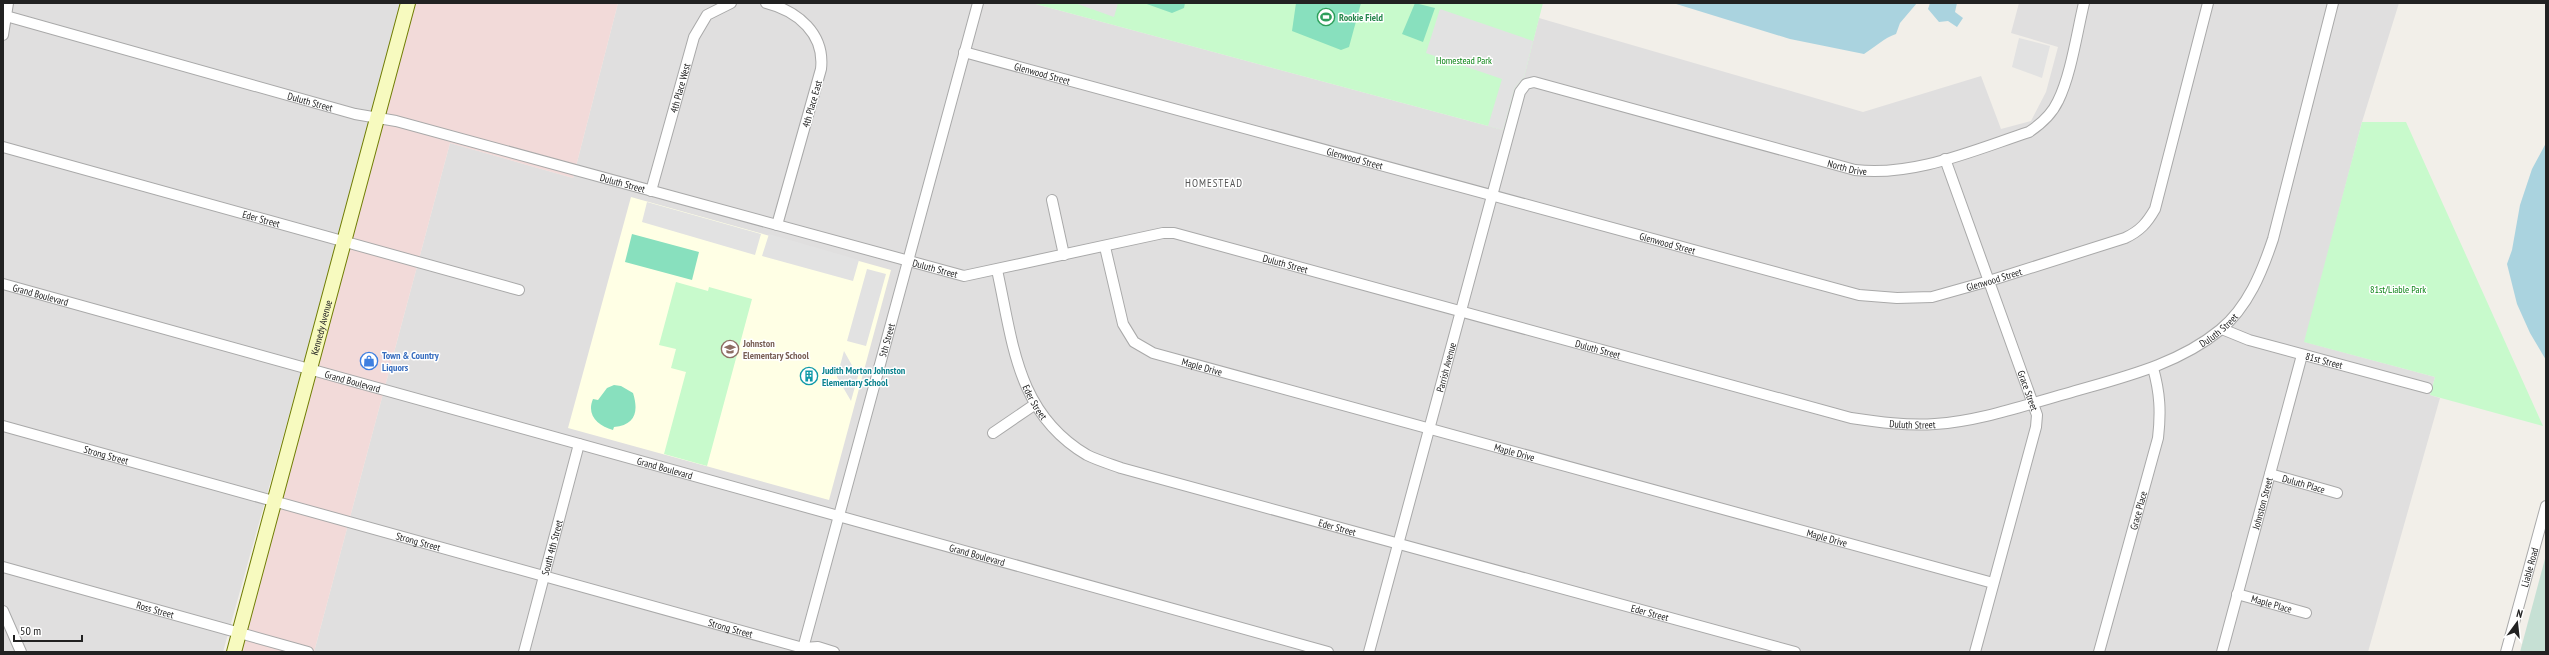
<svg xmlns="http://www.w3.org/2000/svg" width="2549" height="655" font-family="'PT Sans Narrow',sans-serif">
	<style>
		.residential { fill: #e0dfdf }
		.commercial { fill: #f2dad9 }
		.education { fill: #ffffe5 }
		.wetland { fill: #c6e0d4 }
		.park { fill: #c8facc }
		.pitch { fill: #88e0be }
		.parking { fill: #e2e2e2 }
		.water { fill: #aad3df }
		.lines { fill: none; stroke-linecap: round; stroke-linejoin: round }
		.street-casing { stroke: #a9a9a9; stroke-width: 12 }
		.secondary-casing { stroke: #707d05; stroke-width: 16 }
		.street { stroke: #fff; stroke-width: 10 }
		.secondary { stroke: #f7fabf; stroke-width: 14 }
		.labels { text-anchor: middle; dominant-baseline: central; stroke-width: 3; stroke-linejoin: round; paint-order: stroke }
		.leisure-label { font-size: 10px; font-weight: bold; fill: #27864d; stroke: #fff; text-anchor: start }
		.park-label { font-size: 10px; fill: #0c8416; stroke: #fff }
		.street-label { font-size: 10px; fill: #222; stroke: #fff }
		.education-label { font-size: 10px; font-weight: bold; fill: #785e54; stroke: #fff; text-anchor: start }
		.shop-label { font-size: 10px; font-weight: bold; fill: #366cbe; stroke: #fff; text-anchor: start }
		.culture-label { font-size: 10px; font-weight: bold; fill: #0d838f; stroke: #fff; text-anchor: start }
		.neighbourhood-label { font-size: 11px; letter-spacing: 1px; fill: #555; stroke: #fff }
	</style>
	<rect width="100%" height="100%" fill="#f2efe9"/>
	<path class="residential" d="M3,3H404L223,652H3Z
		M618,3H1032L1503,130L1515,87L1524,77L1539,18L1863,112L1981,76L2001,129L2031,121L2046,92L2058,47L2011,33L2019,3H2399L2362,122L2305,342L2435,377L2430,395L2440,398L2368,652H314L450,143L573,178Z"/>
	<path class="commercial" d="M411,3H618L573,178L450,143L314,652H237Z"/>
	<path class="education" d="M631,197L891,270L829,500L568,428Z"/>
	<path class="wetland" d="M2546,555V652H2520Z"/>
	<path class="park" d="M1032,3H1543L1524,77L1515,87L1503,130Z
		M2362,122H2406L2543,426L2430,395L2435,377L2304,342Z
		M676,282L708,291L709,287L752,299L707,466L664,454L686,372L671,368L676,349L659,345Z"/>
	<path class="pitch" d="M1144,3H1185L1184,8L1172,13Z
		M1296,3H1361L1349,47L1341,50L1292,31Z
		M1415,3L1435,8L1423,42L1402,34Z
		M632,234L699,252L692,280L625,262Z
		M614,385L621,386L633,393C639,412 635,425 614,427L613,430C598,426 586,415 593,399L598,400L607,388Z"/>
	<path class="parking" d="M1075,3H1118L1114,17Z
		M1440,9L1533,41L1524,77L1515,87L1503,130L1488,126L1502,79L1426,53Z
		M2019,38L2050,46L2042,78L2012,67Z
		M647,202L761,234L755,255L642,222Z
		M769,234L859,260L853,281L762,256Z
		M867,269L886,274L866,346L847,341Z
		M844,351L858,376L851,401L837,377Z"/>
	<path class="water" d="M1673,3H1917L1900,23L1896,34C1884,38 1875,47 1864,54L1790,39Z
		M1930,3H1957L1955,12L1963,18L1957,27L1948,21L1939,22L1928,9Z
		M2546,143V360L2530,333L2517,304L2507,264L2512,250L2520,205L2532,169Z"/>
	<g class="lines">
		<defs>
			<g id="street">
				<path d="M766,3C798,11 825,34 821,69L777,225"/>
				<path id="s1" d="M6,16L355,114L396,121L964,276L1163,233H1174L1851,418C1878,422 1907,426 1935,424C1979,421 2022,406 2065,394C2119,378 2176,366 2220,330C2248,307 2262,272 2273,239L2333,3"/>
				<path d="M3,35L8,3"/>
				<path id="s2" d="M964,52L1859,295L1897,298L1932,297L1989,281L2125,238C2140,231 2147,223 2155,209L2208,3"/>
				<path id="s3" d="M3,147L519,290"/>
				<path id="s4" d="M1945,159L2037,415L2036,427L1975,652"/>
				<path id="s5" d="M651,191L694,37L707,15L731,3"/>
				<path d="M1052,200L1064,255"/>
				<path id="s6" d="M1105,247L1123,324L1134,342L1153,353L1993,583"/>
				<path id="s7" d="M997,270C1013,342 1016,413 1087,455C1097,460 1110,464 1121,468L1795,652"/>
				<path id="s8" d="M3,284L1328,652"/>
				<path id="s9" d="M2222,329L2249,340L2427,388"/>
				<path id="s10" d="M3,426L803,648L818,647L834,652"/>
				<path d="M993,433L1034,405"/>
				<path id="s11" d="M2270,474L2337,493"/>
				<path id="s12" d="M3,567L308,652"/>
				<path id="s13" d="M2237,594L2306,613"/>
				<path d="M3,611L21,652"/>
				<path id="s14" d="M524,652L579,444"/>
				<path id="s15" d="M802,652L978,3"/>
				<path id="s16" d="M1369,652L1520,92L1526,84L1534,82L1855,170C1914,177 1974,150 2029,132C2041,124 2052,114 2058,101C2071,75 2077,32 2084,3"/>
				<path id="s17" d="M2099,652L2158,438C2161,412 2160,393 2153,368"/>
				<path id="s18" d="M2222,652L2302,355"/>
				<path id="s19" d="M2506,652L2546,506"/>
			</g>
			<g id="secondary">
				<path id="s20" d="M234,652L408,3"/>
			</g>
		</defs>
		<use href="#street" class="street-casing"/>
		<use href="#secondary" class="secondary-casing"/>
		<use href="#street" class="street"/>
		<use href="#secondary" class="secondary"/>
	</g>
	<defs>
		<symbol id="stadium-ring" viewBox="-11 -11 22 22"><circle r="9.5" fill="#fff" stroke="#2e9e5b" stroke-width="1.5"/><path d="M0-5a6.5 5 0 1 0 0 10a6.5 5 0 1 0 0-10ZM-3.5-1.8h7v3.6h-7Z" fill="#2e9e5b"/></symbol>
		<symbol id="school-ring" viewBox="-11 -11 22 22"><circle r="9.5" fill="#fff" stroke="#8d6e63" stroke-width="1.5"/><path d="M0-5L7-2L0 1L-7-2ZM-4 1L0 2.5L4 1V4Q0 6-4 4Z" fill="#8d6e63"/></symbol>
		<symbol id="shop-ring" viewBox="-11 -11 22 22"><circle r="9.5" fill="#fff" stroke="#3f7fe0" stroke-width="1.5"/><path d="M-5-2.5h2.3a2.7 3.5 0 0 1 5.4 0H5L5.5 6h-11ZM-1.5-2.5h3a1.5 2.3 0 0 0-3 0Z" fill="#3f7fe0"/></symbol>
		<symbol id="building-ring" viewBox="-11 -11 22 22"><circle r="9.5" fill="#fff" stroke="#0f9aa8" stroke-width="1.5"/><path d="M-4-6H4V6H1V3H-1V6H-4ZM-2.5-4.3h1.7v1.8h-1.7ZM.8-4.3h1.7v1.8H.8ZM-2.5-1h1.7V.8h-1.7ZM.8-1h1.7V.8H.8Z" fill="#0f9aa8"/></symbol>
	</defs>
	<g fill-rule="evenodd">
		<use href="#stadium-ring" x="1316" y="7" width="20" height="20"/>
		<use href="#school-ring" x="720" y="339" width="20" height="20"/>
		<use href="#shop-ring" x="359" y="351" width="20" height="20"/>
		<use href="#building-ring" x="799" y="366" width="20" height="20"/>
	</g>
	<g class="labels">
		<g class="leisure-label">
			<text x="1339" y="17">Rookie Field</text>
		</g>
		<g class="park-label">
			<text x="1464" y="60">Homestead Park</text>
			<text x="2398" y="289">81st/Liable Park</text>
		</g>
		<g class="street-label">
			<text stroke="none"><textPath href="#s2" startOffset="81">Glenwood Street</textPath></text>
			<text stroke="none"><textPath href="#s5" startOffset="107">4th Place West</textPath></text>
			<text stroke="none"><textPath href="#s1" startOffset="316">Duluth Street</textPath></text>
			<text transform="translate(812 104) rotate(-74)">4th Place East</text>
			<text stroke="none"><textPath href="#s2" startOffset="405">Glenwood Street</textPath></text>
			<text stroke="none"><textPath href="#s16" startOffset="923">North Drive</textPath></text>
			<text stroke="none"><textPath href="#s1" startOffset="639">Duluth Street</textPath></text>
			<text stroke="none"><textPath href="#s3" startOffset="268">Eder Street</textPath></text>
			<text stroke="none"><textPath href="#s2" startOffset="729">Glenwood Street</textPath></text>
			<text stroke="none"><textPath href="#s1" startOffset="1323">Duluth Street</textPath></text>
			<text stroke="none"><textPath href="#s1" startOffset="963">Duluth Street</textPath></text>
			<text stroke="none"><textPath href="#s2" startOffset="1065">Glenwood Street</textPath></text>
			<text stroke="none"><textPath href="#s8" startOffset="39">Grand Boulevard</textPath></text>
			<text stroke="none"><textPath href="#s20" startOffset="336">Kennedy Avenue</textPath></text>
			<text stroke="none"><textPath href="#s1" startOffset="2295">Duluth Street</textPath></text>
			<text stroke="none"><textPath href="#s15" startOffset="323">5th Street</textPath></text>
			<text stroke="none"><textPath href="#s1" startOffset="1647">Duluth Street</textPath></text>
			<text stroke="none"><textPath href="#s9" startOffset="107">81st Street</textPath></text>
			<text stroke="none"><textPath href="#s6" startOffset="173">Maple Drive</textPath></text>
			<text stroke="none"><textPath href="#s16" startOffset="295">Parrish Avenue</textPath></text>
			<text stroke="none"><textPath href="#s8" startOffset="363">Grand Boulevard</textPath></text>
			<text stroke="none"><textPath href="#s4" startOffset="246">Grace Street</textPath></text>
			<text stroke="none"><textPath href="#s7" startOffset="138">Eder Street</textPath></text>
			<text stroke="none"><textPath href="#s1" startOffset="1971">Duluth Street</textPath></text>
			<text stroke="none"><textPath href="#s6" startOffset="497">Maple Drive</textPath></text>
			<text stroke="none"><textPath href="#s10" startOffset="107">Strong Street</textPath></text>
			<text stroke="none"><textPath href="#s8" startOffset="687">Grand Boulevard</textPath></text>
			<text stroke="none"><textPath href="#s11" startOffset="35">Duluth Place</textPath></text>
			<text stroke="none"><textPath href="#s18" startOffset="154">Johnston Street</textPath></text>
			<text stroke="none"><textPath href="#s17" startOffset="147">Grace Place</textPath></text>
			<text stroke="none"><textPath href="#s7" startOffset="474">Eder Street</textPath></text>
			<text stroke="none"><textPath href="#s6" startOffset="821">Maple Drive</textPath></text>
			<text stroke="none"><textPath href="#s10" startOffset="431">Strong Street</textPath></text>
			<text stroke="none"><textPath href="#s14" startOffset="108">South 4th Street</textPath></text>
			<text stroke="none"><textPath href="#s8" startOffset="1011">Grand Boulevard</textPath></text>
			<text stroke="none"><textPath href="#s19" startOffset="88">Liable Road</textPath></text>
			<text stroke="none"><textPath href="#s13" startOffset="36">Maple Place</textPath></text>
			<text stroke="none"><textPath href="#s12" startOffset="158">Ross Street</textPath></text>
			<text stroke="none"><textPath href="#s7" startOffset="798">Eder Street</textPath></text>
			<text stroke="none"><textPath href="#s10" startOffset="755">Strong Street</textPath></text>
		</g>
		<g class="education-label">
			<text x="743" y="343">Johnston<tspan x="743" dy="12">Elementary School</tspan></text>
		</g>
		<g class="shop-label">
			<text x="382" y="355">Town &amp; Country<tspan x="382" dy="12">Liquors</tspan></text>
		</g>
		<g class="culture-label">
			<text x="822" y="370">Judith Morton Johnston<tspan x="822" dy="12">Elementary School</tspan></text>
		</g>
		<g class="neighbourhood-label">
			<text x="1214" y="183">HOMESTEAD</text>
		</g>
	</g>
	<rect width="2549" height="655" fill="none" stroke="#222222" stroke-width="8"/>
	<g transform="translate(2517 623) rotate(15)" stroke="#ffffff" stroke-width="3" paint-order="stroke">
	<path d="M0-3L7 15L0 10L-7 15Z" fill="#222222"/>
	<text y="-6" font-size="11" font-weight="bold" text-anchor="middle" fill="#222222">N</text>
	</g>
	<path d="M14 635v6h68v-6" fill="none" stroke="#222222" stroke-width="2"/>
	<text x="20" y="635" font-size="12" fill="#222222" stroke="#ffffff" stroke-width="3" paint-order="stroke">50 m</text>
</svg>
